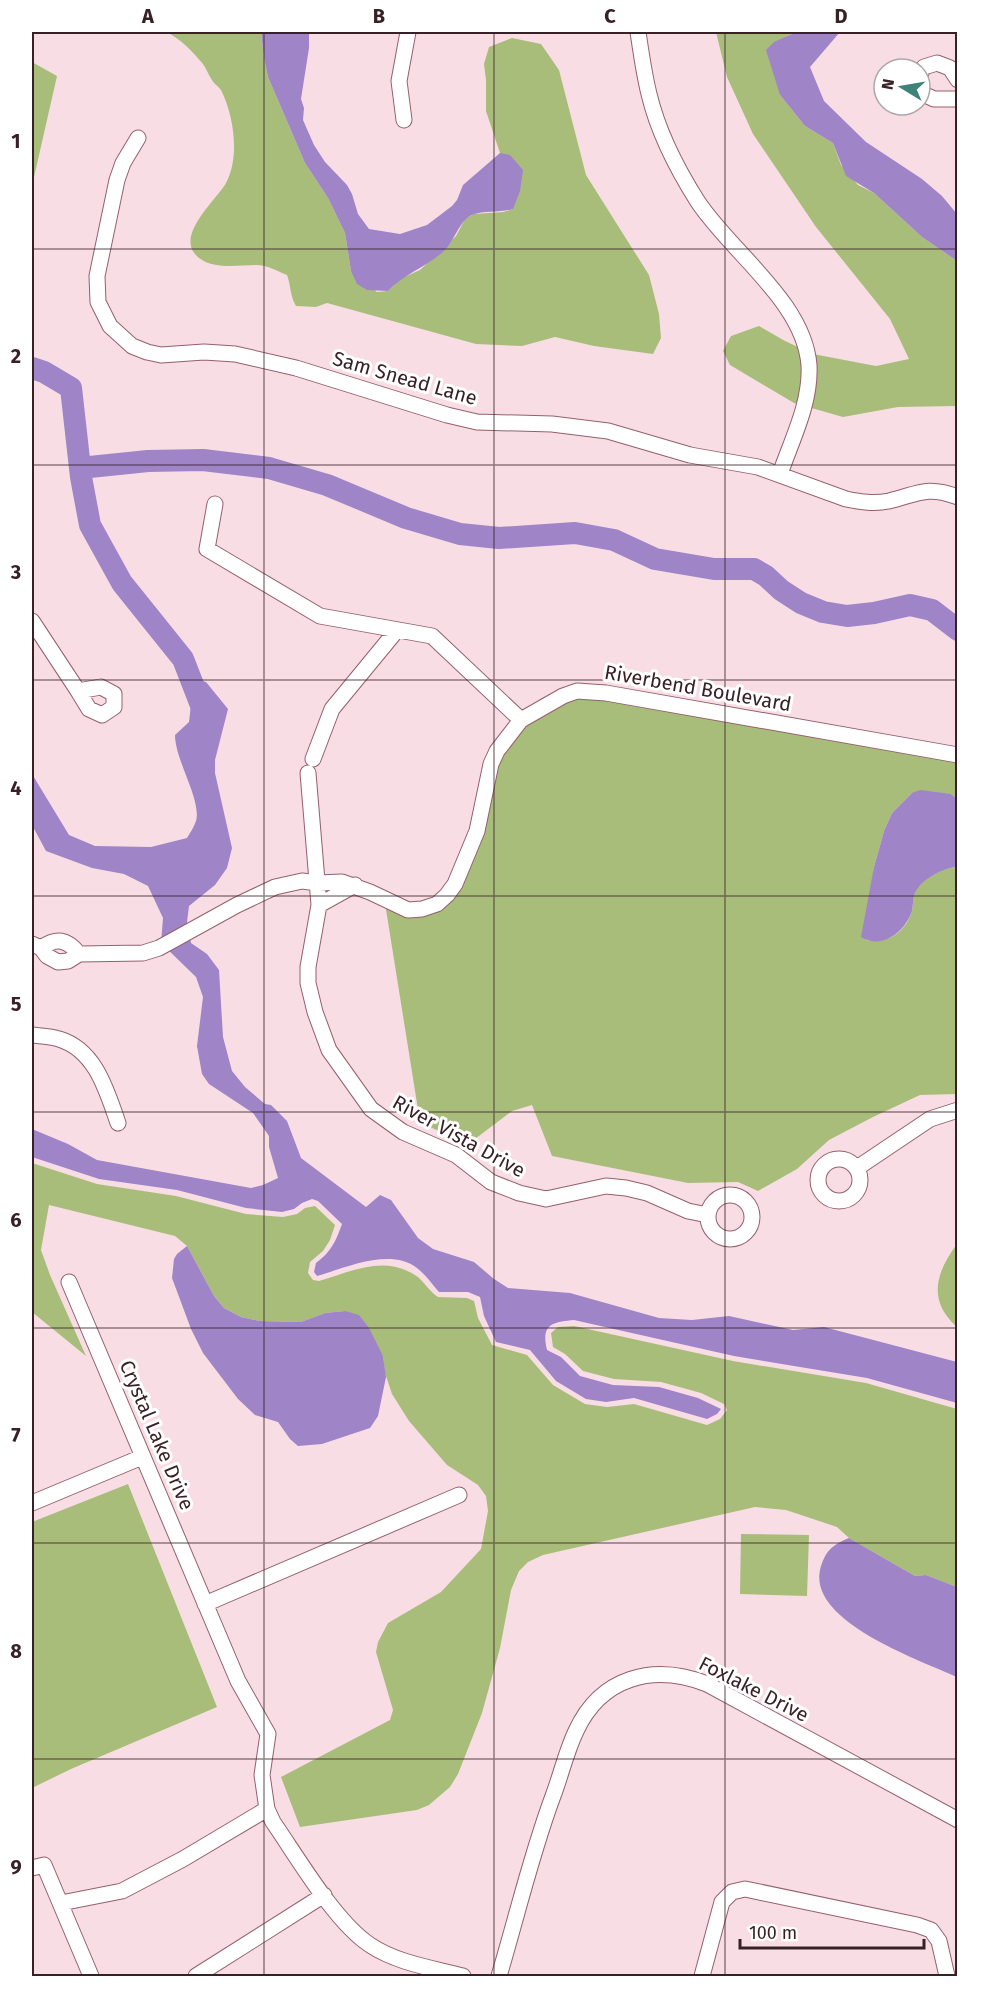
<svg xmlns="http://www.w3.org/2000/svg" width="989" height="2008" font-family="'Fira Sans',sans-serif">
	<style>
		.green { fill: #a9bd7a }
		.water { fill: #9f84c8 }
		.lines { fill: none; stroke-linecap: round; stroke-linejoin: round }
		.river { stroke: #9f84c8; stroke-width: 22 }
		.street-casing { stroke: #955f6e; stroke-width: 17 }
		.street { stroke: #fff; stroke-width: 15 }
		.grid { fill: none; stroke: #372127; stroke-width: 1.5; stroke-opacity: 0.55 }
		.labels { text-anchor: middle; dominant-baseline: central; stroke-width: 6; stroke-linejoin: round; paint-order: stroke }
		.street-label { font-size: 20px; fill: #372127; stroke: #fff }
		.neatline { fill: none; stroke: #372127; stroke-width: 2 }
		.grid-label { font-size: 20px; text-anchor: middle; font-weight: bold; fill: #372127 }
	</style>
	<rect width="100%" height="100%" fill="#f8dee4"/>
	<path class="green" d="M166,32H261L264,58L268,77L305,163L328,198L345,233L351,271L377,292L388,291L402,278L420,270L456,236L465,219L474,214L503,212L513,209L500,153L486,111V80L484,64L489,47L512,38L541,44L559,70L586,175L649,275L659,314L661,338L653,354L594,346L555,337L522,346L476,344L327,303L316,307L296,306C290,296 291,286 287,275C277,271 267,265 256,265C238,265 209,271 195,254C177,233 218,198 226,183C240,157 234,116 221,90C218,86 214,84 212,80C208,75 207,69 203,64C192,51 181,39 166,32Z
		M716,32H797L786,37L780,95L805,126L833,143L841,165L858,185L874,193L922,237L957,261V406L898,407L843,417L794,403L730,365L723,351L731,336L759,326L785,341L813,354L876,366L909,359L890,319L816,227L753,134L727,77Z
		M32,62L57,76L32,186Z
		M568,686L706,704L957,753V799L951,794L912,793L892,813L884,831L874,867L866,940C888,944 905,933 912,911C913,905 913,898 915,892C922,878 943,868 957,867V1094L920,1095L873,1117L829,1140L797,1169L758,1191L738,1182L688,1183L552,1156L532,1105L512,1111L467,1145L420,1122L384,897C410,902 422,909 444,891L520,715L542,698Z
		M32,1163L97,1184L176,1196L246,1214L283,1217L297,1214L305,1208L315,1206L335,1225L330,1240L323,1251L310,1262L308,1273L313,1280L319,1281C353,1271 385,1254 418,1277C425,1283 430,1292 438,1297L467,1298L474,1301L478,1318L492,1345L527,1355L553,1385L585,1404L607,1407L634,1404L707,1425L720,1419L727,1410L724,1404L701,1393L661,1382L614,1379L583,1371L565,1354L553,1347L551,1333L558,1327L574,1326L733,1361L866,1383L957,1409V1587L926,1575L915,1576L849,1538L837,1527L786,1510L755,1507L543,1555L528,1562L519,1571L511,1590L500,1648L482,1713L458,1774L450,1787L429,1805L417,1810L300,1827L281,1777L390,1720L393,1710L376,1652L378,1642L388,1623L441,1592L481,1549L488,1511L486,1496L478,1485L447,1465L409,1421L392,1394L385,1373L383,1356L345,1311L325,1313L301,1322L260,1321L241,1317L224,1308L214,1296L187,1246L175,1236L49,1205L41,1250L50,1275L86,1356L32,1312Z
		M957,1244V1327C927,1301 936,1272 957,1244Z
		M128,1484L217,1707L71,1769L32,1788V1522Z
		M741,1534L809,1535L807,1596L740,1594Z"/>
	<path class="water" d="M261,32H309V48L301,99L304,108L303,120L314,145L325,162L347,185L352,194L358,214L369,229L400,234L427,225L452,206L457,200L463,185L500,153L510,155L523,170L520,191L513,209C500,213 485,210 472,215C459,221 455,240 444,251C426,267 404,274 388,291L367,290L357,284L351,271L345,233L328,198L305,163L268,77L264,58Z
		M797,32H840L810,67L824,101L866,142L922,179L942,196L957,214V261L922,237L874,193L846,176L833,143L805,126L780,95L766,50L774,42Z
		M194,679L206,682L228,709L215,760V773L232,848L227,868L215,885L189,906L187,922L191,943L207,954L219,970L223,1037L232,1071L245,1087L265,1104L271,1105L287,1121L301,1158L366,1207L380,1195L391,1200L418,1238L433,1249L474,1262L494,1279L508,1288L570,1293L659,1318L692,1320L729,1316L793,1330L824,1327L957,1362V1403L867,1378L734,1356L574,1320C551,1322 541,1325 547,1350L561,1357L580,1376L613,1385L659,1387L698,1398L721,1409L717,1414L707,1419L634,1398L606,1402L586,1399L556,1381L530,1350L496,1342L484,1316L480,1297L468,1292H439C432,1284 425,1274 417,1268C390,1247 345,1268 317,1276L314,1272L316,1263C331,1252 336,1241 342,1224L318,1201L312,1199L302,1203L294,1209L282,1212L246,1208L177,1190L99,1179L32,1157V1129L68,1144L97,1160L251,1188L263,1185L278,1178L269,1147V1136L253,1113L209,1084L202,1074L197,1046L203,997L196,977L161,943L163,918L148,886L124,874L92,868L46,851L32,825V774L69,835L95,846L151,847L187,838C190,833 194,827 196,821C202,801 175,760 175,735L189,722Z
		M920,790L951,794L957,799V867C943,868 921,879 915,893C913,898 913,906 912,911C905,932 882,950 861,937L874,867L884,831L892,813L912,793Z
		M187,1246L214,1296L224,1308L241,1317L260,1321L301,1322L325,1313L345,1311L359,1315L369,1328L383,1356L386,1377L378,1416L370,1428L322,1444L298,1446L290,1439L278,1422L255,1415L238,1399L203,1353L191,1329L172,1278L174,1259L177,1254Z
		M849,1538L915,1576L926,1575L957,1587V1677C920,1660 809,1622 820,1570C825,1551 832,1545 849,1538Z"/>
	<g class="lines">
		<path class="river" d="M32,368L44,372L71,388L81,477L90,525L122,583L183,659L204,713
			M80,468L148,461L203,460L269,468L327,485L406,518L460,534L499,538L575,533L614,540L655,559L714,569H754L766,576L781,590L801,603L823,612L847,616L874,613L910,605L932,610L958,630"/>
		<defs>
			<path id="street" d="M638,32C641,52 644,74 649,94C658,132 677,169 698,202C732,253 804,302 809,365C811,403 792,439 780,474
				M920,74L924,67L937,63L950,68L958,80
				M920,90L921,93L934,99H958
				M404,120L399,81L408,32
				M138,138L123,163L117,180L97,276L98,302L110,326L132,346L147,352L161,355L204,352L235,354L296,368L447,415L477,422L552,424L608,431L690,455L758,467L846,499C861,502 874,504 889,501C918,494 926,485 958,497
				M215,504L207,549L320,616L432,636L521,720
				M32,621L78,691
				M101,687L114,694V707L102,715L89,709L78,691Z
				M313,759L332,709L397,630
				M308,773L319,905L308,967V983L315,1012L329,1050L371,1109L403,1132L456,1155L491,1182L519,1193L546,1199L606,1186L626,1188L647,1193L688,1211L708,1215
				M319,905L355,885
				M32,944L41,948L47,956L58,962L68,961L79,954L143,953L159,948L237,905L275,887L302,881L318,883L342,882L370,892L408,910L422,909L437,904L447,895L455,884L477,831L491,764L497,751L521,720L563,696L577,691L606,693L958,755
				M41,948C57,937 67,939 79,954
				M32,1035C40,1036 50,1036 59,1039C96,1050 107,1092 118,1123
				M818 1180a21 21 0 1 1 42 0a21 21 0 1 1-42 0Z
				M857,1168L930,1119L958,1110
				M708 1217a22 22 0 1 1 44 0a22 22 0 1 1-44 0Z
				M69,1282L238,1681L268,1734L262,1775L267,1809L273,1822C298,1858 335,1922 370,1945C397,1963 432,1968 463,1976
				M32,1503L142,1457
				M205,1604L459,1495
				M32,1868L44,1865L91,1976
				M61,1903L122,1891L183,1859L267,1809
				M196,1976L324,1895
				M499,1976C517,1916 531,1855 553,1796C561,1775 566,1752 576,1731C601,1677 653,1663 707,1684L958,1820
				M702,1976L722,1902L732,1892L745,1889L917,1925L931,1930L939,1941L947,1976"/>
		</defs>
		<use href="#street" class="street-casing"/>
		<use href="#street" class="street"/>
	</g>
	<path class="grid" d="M264,32V1976M494,32V1976M725,32V1976M32,249H958M32,465H958M32,680H958M32,896H958M32,1112H958M32,1328H958M32,1543H958M32,1759H958"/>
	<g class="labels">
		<g class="street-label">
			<text transform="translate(405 378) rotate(16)">Sam Snead Lane</text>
			<text transform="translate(698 688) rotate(10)">Riverbend Boulevard</text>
			<text transform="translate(459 1136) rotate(29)">River Vista Drive</text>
			<text transform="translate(157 1435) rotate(67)">Crystal Lake Drive</text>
			<text transform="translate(754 1689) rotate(27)">Foxlake Drive</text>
		</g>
	</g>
	<rect width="989" height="2008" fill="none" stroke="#ffffff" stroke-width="66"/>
	<g transform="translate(902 87) rotate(281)"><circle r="28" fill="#ffffff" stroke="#afa6a9" stroke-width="1.5"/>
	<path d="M0-4.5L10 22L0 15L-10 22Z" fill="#3f8378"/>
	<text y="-9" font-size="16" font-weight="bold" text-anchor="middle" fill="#372127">N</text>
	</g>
	<path d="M740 1939v9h184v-9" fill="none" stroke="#372127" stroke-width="3"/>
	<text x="749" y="1939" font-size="18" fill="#372127" stroke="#ffffff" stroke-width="4.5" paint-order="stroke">100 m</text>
	<rect x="33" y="33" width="923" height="1942" class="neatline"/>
	<g class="grid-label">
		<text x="148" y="23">A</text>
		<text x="379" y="23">B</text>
		<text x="610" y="23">C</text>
		<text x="841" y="23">D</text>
		<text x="16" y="148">1</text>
		<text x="16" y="363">2</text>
		<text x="16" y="579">3</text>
		<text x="16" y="795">4</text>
		<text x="16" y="1011">5</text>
		<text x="16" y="1227">6</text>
		<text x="16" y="1442">7</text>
		<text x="16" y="1658">8</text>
		<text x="16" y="1874">9</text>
	</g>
</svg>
